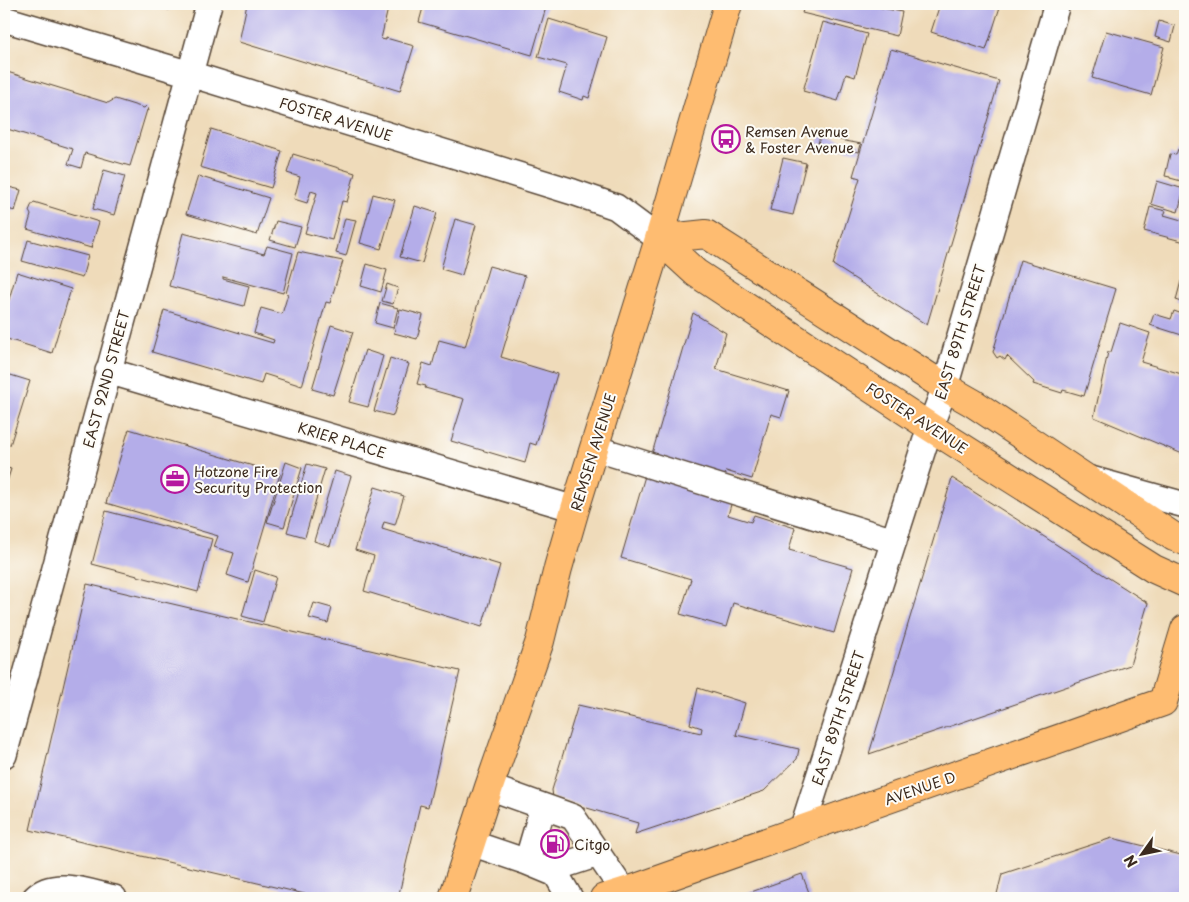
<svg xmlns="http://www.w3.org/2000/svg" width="1189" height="902" font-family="'Playpen Sans',sans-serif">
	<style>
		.building { fill: #b4ade9 }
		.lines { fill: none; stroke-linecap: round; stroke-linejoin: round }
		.minor-casing { stroke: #564535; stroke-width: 28 }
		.major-casing { stroke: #564535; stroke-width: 30 }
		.minor { stroke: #fff; stroke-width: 25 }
		.major { stroke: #febc71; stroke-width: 28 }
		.labels { text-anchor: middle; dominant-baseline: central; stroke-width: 4; stroke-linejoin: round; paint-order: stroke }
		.street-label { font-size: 14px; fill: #3b2a1e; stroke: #fdfcf7 }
		.poi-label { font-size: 14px; fill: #3b2a1e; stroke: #fdfcf7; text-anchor: start }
	</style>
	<rect width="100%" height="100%" fill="#fdfcf7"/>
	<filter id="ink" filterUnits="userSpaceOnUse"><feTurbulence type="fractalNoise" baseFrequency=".02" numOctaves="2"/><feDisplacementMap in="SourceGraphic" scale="10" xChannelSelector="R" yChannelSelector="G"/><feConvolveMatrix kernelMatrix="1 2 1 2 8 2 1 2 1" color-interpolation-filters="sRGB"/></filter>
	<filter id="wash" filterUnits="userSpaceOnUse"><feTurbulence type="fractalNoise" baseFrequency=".0096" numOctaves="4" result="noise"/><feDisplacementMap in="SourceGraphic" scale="20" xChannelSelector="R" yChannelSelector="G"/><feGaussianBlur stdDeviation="1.12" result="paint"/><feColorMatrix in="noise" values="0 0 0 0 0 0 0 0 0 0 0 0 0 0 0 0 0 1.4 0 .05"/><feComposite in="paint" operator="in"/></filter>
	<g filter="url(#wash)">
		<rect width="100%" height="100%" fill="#efdbba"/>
		<g id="blocks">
			<path class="building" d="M150,4H171L169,10Z
				M247,4H389L381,39L386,40V38L414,46L400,91L239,42Z
				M424,4H547L532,55L419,22Z
				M805,4H863L902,12L897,36L802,13Z
				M940,4H1001L986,50L931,32Z
				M1169,4H1185V9Z
				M549,19L607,37L589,98L584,96L583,100L559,92L567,65L538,57Z
				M1159,21L1175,26L1171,42L1155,37Z
				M823,22L867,34L855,77L846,74L838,101L803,91Z
				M1106,31L1164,47L1151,95L1092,78Z
				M891,49L999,81L927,325L833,265L860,178L853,176Z
				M4,71L108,103L115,99L144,108L146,106L148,108L149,111L147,110L130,166L85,153L81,168L68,164L73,149L4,128Z
				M211,129L282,151L271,188L200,167Z
				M820,136L861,144L859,152L818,144Z
				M1178,149L1185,151V182L1170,178V177L1165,176L1170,154L1176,155Z
				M293,154L355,173L347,202L342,201L332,240L305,233L317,193L311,191L307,203L294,199L300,177L287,173Z
				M783,158L806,163L793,215L770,210Z
				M104,170L125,176L114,215L93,209Z
				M198,176L269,198L257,235L186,214Z
				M1157,181L1184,189L1178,212L1151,204Z
				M4,186L21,190L15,211L4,208Z
				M373,194L395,200L381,249L360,243Z
				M34,202L99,222L91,248L27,229L31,215L29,211L31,206Z
				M415,206L437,213L422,263L400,257Z
				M1150,207L1166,211L1164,215L1185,221V242L1144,231Z
				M345,218L356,220L346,256L336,253Z
				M455,219L476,225L462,275L441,269Z
				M276,221L301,227L295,247L270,240Z
				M183,233L264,254L267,246L293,253L283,293L223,277V279L249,286L244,306L169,286Z
				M28,240L88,256L82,278L22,261Z
				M298,252L343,261L330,303L326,302L302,386L264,374L261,384L152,352L164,310L273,343L274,340L254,333L261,308L282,314L288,294L286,293Z
				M1020,260L1116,289L1084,396L1063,390L1062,393L1033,384L1034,382L1007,356L1005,360L1000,356L997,358L993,352Z
				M367,264L387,270L381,292L361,286Z
				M489,266L525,276L501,357L557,374L536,445L530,443L525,463L451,441L464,399L425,388L426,386L417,384L423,363L432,366L439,340L465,347Z
				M17,272L71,289L52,353L4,338V316Z
				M1181,281L1185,283V303L1176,300Z
				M387,284L398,288L393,304L382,301Z
				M380,303L398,308L393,328L375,323Z
				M400,309L423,315L417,339L394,333Z
				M1174,311L1185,315V336L1150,325L1154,314L1171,319Z
				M693,313L726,333L716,369L789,391L781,417L771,414L752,479L726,471L722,486L649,464Z
				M1120,323L1150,333L1141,362L1185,375V455L1094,417L1108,352H1111Z
				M331,325L353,332L333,395L312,389Z
				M365,350L383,356L368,407L349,402Z
				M390,358L409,364L393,416L374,411Z
				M4,373L30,381L10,445L4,443Z
				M129,429L280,474L248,582L227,575L234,553L214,547L218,536L106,503Z
				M286,462L302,468L284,527L267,522Z
				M307,464L325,469L305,537L287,532Z
				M4,467L11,469L4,491Z
				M647,469L734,494L728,515L751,522L754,515L795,528L789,550L853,568L834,633L733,603L726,627L680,614L691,579L621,558Z
				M335,471L351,476L330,546L314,541Z
				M952,478L1148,603L1130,665L869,754Z
				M375,487L404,496L395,525L384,522L382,529L500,565L482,627L364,591L374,556L355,550Z
				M106,511L212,539L198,592L92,564Z
				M255,570L276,577L263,622L242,616Z
				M87,584L460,671L428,807L420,805L398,898H322L30,830Z
				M314,603L332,608L328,623L309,618Z
				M698,688L745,703L736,735L799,749L797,759L764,791L635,834L638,823L553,798L552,790L578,705L701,733L702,728L690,724Z
				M1112,838L1185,856V898H996L1002,874Z
				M802,874L811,898H734Z"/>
		</g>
	</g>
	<g filter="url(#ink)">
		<use href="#blocks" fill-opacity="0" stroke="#564535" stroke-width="1"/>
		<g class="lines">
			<defs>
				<path id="minor" d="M4,19L190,74L573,192L616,207L659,239
					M108,371L575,509
					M594,448L894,541
					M1091,479L1185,505
					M4,755L209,4
					M489,787L573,817L624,892
					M802,830L930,427L945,387L1057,4
					M471,843L527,862L556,874L570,898
					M527,862L543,807
					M549,870L598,854
					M35,898C54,878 91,893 114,898"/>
				<path id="major" d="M659,239L696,273L930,427L1154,569L1185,583
					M659,239L706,234L945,387L973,403L1174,537L1185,541
					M453,898L489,787L540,641L558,568L575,509L659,239L728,4
					M604,898L639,887L1163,702L1185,629"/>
			</defs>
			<use href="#minor" class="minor-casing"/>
			<use href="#major" class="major-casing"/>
			<use href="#minor" class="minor"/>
			<use href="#major" class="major"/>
		</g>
	</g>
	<defs>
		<symbol id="bus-ring" viewBox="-11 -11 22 22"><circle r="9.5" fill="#fdfcf7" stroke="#b5179e" stroke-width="1.5"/><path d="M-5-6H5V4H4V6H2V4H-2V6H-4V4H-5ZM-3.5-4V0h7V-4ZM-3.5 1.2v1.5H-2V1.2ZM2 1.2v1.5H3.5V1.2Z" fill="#b5179e"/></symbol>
		<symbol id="office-ring" viewBox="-11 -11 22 22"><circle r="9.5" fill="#fdfcf7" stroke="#b5179e" stroke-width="1.5"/><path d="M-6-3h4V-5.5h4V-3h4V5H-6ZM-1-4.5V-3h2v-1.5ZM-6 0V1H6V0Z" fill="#b5179e"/></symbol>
		<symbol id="fuel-ring" viewBox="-11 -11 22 22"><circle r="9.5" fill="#fdfcf7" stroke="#b5179e" stroke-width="1.5"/><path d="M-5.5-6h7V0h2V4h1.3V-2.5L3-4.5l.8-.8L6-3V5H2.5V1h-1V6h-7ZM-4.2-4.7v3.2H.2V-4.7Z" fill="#b5179e"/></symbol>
	</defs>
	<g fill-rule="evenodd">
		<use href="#bus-ring" x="710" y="123" width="32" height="32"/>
		<use href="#office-ring" x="159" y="463" width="32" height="32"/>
		<use href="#fuel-ring" x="539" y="828" width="32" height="32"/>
	</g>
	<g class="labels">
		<g class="street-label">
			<text transform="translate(336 119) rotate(17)">FOSTER AVENUE</text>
			<text transform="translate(960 332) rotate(-73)">EAST 89TH STREET</text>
			<text transform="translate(106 379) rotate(-75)">EAST 92ND STREET</text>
			<text transform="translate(917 418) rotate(33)">FOSTER AVENUE</text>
			<text transform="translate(342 440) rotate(17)">KRIER PLACE</text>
			<text transform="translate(593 452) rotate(-73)">REMSEN AVENUE</text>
			<text transform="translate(838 718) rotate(-72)">EAST 89TH STREET</text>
			<text transform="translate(920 788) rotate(-19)">AVENUE D</text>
		</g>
		<g class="poi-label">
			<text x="745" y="131">Remsen Avenue<tspan x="745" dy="16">&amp; Foster Avenue</tspan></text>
			<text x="194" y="471">Hotzone Fire<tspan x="194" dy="16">Security Protection</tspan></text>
			<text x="574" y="844">Citgo</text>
		</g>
	</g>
	<rect width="1189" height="902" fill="none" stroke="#fdfcf7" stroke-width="20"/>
	<g transform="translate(1142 854) rotate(237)" stroke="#fdfcf7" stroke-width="4" paint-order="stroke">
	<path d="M0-4L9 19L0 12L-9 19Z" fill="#3b2a1e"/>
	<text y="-8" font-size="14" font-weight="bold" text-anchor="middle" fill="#3b2a1e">N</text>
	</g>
</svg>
